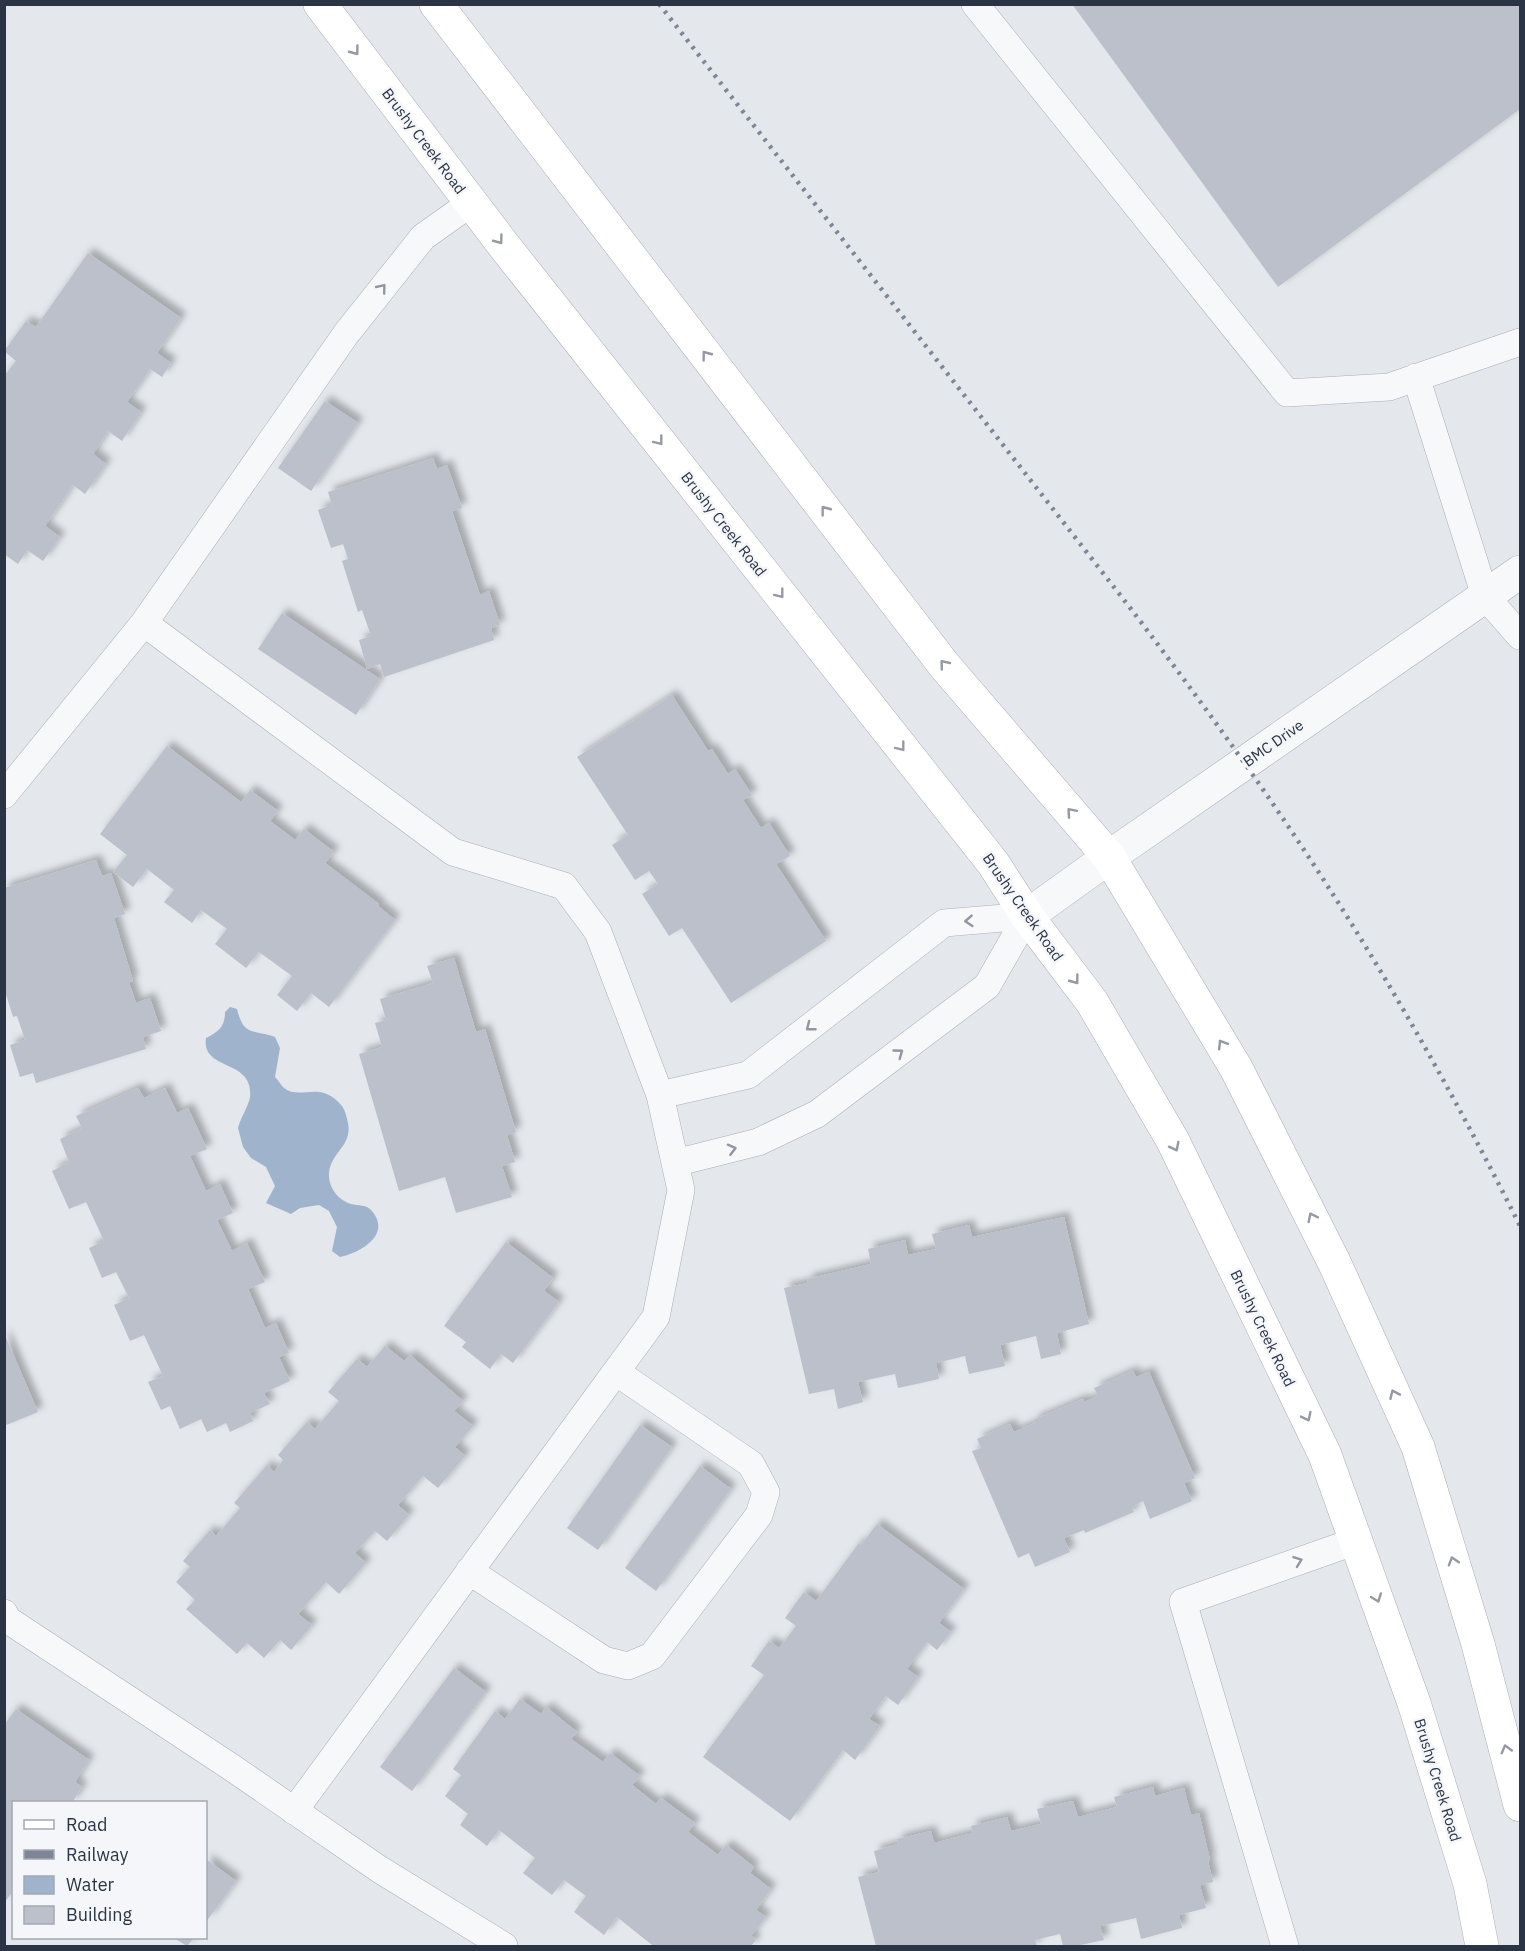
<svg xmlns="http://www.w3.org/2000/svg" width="1525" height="1951" font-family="'IBM Plex Sans',sans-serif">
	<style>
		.water { fill: #9fb4cc }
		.building { fill: #bbc0ca; filter: url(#shadow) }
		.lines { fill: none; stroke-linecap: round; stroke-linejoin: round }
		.lane-casing { stroke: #a9aeb7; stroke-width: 28 }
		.street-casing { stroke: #a9aeb7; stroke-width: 34 }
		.secondary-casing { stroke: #a9aeb7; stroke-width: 34 }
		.lane { stroke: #f7f8fa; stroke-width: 27 }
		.street { stroke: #f7f8fa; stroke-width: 33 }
		.secondary { stroke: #fff; stroke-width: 33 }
		.rail { stroke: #7d8696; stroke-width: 4.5; stroke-dasharray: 3 6; stroke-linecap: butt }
		.oneway { stroke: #959aa2 }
		.oneway2 { stroke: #9196a0 }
		.labels { text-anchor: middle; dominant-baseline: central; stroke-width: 5; stroke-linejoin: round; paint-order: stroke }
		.street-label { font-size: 15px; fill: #2b3445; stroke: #f4f6f9 }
	</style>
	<defs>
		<filter id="shadow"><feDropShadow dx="5.5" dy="-5.5" stdDeviation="3" flood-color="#0004"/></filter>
	</defs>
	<rect width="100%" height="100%" fill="#e4e7ec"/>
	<path class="water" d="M230,1007L237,1009C244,1037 252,1029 275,1037L280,1048L275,1077C278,1080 281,1085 284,1088C301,1101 320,1079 342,1106C345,1110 346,1115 347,1119C355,1145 331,1151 329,1173C328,1187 338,1200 351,1204C359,1206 366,1204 372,1211C392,1235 360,1253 340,1257L332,1251L337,1227L329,1211L319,1205L300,1208L291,1214L266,1203L275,1186L266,1167L251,1158L243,1147L238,1128C240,1119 249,1105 250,1097C254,1058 201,1072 206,1038C219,1032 225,1026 225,1012Z"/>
	<path class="building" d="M1072,4H1518L1520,9V109L1278,287Z
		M88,253L181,318L157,353L171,363L162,377L150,369L127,402L141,412L122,441L108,431L93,454L106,464L85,494L73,485L45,526L60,537L43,561L27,550L18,564L4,554V376L16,361L4,351L26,321L36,327Z
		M325,401L358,423L311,491L278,468Z
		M433,458L437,469L447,465L462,508L452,511L480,595L489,591L500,625L491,628L494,640L384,677L380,664L367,669L359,640L371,636L362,610L358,612L342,561L348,559L343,544L331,548L318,510L332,505L328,492Z
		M282,613L380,679L356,715L258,649Z
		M672,695L708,751L712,749L728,774L735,769L752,795L743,800L761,828L769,823L790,856L776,864L826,941L731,1003L682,928L669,936L642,894L658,884L649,871L635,880L612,845L628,835L577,757Z
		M167,746L241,802L250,790L278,811L270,821L295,840L304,829L334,852L325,863L379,904L378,906L395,920L329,1007L311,993L297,1011L277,995L292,976L259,952L246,968L215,944L227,929L201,910L192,923L164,902L174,890L147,869L133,887L113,872L127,855L100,834Z
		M96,860L102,876L111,873L125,914L114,918L133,981L129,982L136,1003L150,998L161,1031L143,1037L146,1049L36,1083L33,1073L20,1077L10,1045L25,1040L17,1016L13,1017L4,988V888Z
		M454,958L476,1032L485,1029L516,1132L507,1135L515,1162L502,1166L512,1197L456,1213L445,1177L399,1191L359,1054L382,1047L375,1023L386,1020L380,999L433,983L427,966Z
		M138,1088L144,1098L165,1088L177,1113L188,1108L207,1149L190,1156L206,1191L220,1184L233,1213L217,1220L232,1251L247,1243L265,1282L248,1289L265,1328L276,1323L289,1353L279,1357L290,1381L264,1393L270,1404L250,1413L253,1421L230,1432L226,1423L207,1432L201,1419L180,1429L170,1406L161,1410L148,1382L163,1376L144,1335L130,1341L114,1305L129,1298L116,1272L102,1278L89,1248L104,1241L86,1202L69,1209L52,1171L69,1162L60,1139L82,1128L76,1116Z
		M1064,1217L1089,1324L1057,1333L1061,1354L1041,1359L1036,1336L1000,1345L1005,1366L969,1374L965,1356L936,1363L939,1379L898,1388L895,1374L858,1382L863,1402L838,1409L834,1389L809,1394L784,1288L808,1283L807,1279L871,1264L868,1249L905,1240L908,1255L936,1249L932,1234L969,1225L972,1237Z
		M506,1242L553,1278L544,1291L559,1302L513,1363L501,1354L490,1369L462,1347L466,1342L444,1326Z
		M4,1333L38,1412L4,1426Z
		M385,1346L404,1361L410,1355L463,1401L454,1411L473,1426L455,1447L465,1456L438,1488L423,1476L398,1505L409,1515L387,1541L375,1531L355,1553L366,1563L339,1594L326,1582L298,1614L312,1625L291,1650L280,1640L264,1658L247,1643L237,1654L186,1609L195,1600L176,1582L190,1567L183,1561L210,1530L216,1536L240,1508L234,1503L267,1465L274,1472L283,1460L278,1455L307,1422L315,1429L339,1401L328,1392L357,1359L367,1367Z
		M1133,1371L1136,1377L1149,1372L1195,1478L1184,1483L1192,1501L1150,1519L1143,1501L1132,1507L1134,1512L1085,1533L1084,1530L1064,1538L1070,1552L1035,1567L1029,1553L1018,1558L972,1451L981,1448L977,1439L1010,1424L1014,1432L1035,1423L1033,1420L1083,1399L1084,1402L1098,1396L1094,1388Z
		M640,1425L672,1447L598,1550L567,1528Z
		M700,1466L731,1489L656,1591L625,1568Z
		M877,1524L964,1589L939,1623L951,1632L937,1650L927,1642L907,1669L918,1677L898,1705L886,1696L869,1719L880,1726L855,1760L843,1750L790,1821L703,1757L764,1675L751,1666L769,1641L779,1648L796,1626L785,1618L804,1592L816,1601L859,1543L861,1545Z
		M454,1668L486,1692L412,1791L380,1767Z
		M520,1699L541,1714L546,1707L577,1732L571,1739L603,1762L610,1753L640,1776L632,1785L656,1804L661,1798L695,1823L688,1832L718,1855L726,1845L754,1867L750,1873L771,1889L756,1910L766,1917L751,1936L756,1940L751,1946H651L652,1945L617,1917L604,1935L574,1912L586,1896L564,1880L552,1895L523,1873L535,1858L499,1830L487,1846L460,1825L468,1814L445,1796L461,1775L453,1769L495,1711L505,1719Z
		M16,1709L89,1760L75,1782L82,1787L73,1801L75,1802H14V1890L4,1903V1725Z
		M1153,1787L1155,1796L1184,1788L1191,1815L1199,1813L1210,1860L1208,1861L1213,1882L1200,1885L1206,1908L1179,1915L1182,1928L1141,1939L1136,1918L1100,1926L1104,1940L1076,1946H1063L1060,1934L1035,1940L1037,1946H993L992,1945L985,1946H890V1945L876,1946L858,1877L879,1872L874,1851L898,1844L897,1839L931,1831L934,1843L973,1833L971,1826L1007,1817L1011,1831L1041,1824L1037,1809L1073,1801L1078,1817L1117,1807L1114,1797Z
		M206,1859L236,1881L206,1922Z
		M174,1938H194L187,1946Z"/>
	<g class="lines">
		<defs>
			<path id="lane" d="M975,4L1287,393L1389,387L1520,342
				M1416,377L1485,596L1520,636
				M4,795L144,623
				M660,1095L748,1075L944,923L1027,916
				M675,1163L758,1142L817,1114L987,986L1027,916
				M469,1571L604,1660L628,1666L652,1656L759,1515L766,1492L751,1464L616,1372
				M4,1613L8,1620L231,1767L379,1869L504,1946
				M294,1811L656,1317L681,1190L660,1095L598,932L564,886L453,852L144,623L346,334L423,237L471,203
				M1285,1946L1183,1602L1356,1541"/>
			<path id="street" d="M1027,916L1109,857L1520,572"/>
			<path id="secondary" d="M320,4L505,247L993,863L1027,916L1092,1002L1173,1141L1325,1455L1414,1703L1470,1884L1482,1946
				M436,4L944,665L1109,857L1236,1068L1334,1262L1418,1447L1478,1644L1520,1805"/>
		</defs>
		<use href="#lane" class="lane-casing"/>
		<use href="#street" class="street-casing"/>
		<use href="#secondary" class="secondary-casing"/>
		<use href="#lane" class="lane"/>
		<use href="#street" class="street"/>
		<use href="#secondary" class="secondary"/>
		<path class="rail" d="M659,4L1131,609C1185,680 1238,752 1288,826C1374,953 1451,1088 1520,1226"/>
	</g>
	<defs><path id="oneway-chevron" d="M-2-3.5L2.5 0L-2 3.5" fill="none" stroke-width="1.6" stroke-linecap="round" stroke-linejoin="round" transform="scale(1.5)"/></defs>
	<g class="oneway">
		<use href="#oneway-chevron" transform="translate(355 51) rotate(53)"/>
		<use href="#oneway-chevron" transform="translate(499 240) rotate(53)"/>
		<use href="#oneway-chevron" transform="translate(706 355) rotate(-127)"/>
		<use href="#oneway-chevron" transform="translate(659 441) rotate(52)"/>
		<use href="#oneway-chevron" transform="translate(825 510) rotate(-127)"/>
		<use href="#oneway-chevron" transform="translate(780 594) rotate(52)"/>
		<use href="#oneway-chevron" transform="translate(944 664) rotate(-129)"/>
		<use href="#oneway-chevron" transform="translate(901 747) rotate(52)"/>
		<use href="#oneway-chevron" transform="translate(1071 812) rotate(-131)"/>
		<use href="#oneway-chevron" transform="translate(1075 980) rotate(53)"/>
		<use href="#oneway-chevron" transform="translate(1222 1044) rotate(-122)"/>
		<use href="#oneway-chevron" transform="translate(1175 1147) rotate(63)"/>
		<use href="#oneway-chevron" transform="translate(1312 1217) rotate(-117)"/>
		<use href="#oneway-chevron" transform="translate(1394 1394) rotate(-114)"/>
		<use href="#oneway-chevron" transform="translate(1307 1417) rotate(64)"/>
		<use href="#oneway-chevron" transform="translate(1453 1561) rotate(-107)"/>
		<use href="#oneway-chevron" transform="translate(1377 1598) rotate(70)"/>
		<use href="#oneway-chevron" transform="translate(1506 1749) rotate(-105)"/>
	</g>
	<g class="oneway2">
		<use href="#oneway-chevron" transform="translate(382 288) rotate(-51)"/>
		<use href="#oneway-chevron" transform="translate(969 921) rotate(176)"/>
		<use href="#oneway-chevron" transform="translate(810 1027) rotate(142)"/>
		<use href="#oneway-chevron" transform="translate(899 1053) rotate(-36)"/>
		<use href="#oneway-chevron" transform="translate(732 1149) rotate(-14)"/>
		<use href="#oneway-chevron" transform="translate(1298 1561) rotate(-20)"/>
	</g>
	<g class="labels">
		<g class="street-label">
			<text transform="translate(424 141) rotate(53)">Brushy Creek Road</text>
			<text transform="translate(724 524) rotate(52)">Brushy Creek Road</text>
			<text transform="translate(1273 743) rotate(-35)">BMC Drive</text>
			<text transform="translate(1023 907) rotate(55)">Brushy Creek Road</text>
			<text transform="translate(1263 1328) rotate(64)">Brushy Creek Road</text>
			<text transform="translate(1438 1780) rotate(73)">Brushy Creek Road</text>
		</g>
	</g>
	<rect width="1525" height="1951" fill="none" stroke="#2b3445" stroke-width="12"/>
	<rect x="12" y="1801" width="195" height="138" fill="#f4f6f9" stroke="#a4a8b1" stroke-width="1.5"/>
	<rect x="24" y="1820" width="30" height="9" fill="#ffffff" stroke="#a4a8b1" stroke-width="1.5"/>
	<text x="66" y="1831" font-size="18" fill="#2b3445">Road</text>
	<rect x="24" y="1850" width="30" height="9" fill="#7d8696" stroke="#a4a8b1" stroke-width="1.5"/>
	<text x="66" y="1861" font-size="18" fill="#2b3445">Railway</text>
	<rect x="24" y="1876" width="30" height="18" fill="#9fb4cc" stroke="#a4a8b1" stroke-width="1.5"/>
	<text x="66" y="1891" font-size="18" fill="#2b3445">Water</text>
	<rect x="24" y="1906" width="30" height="18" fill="#bbc0ca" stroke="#a4a8b1" stroke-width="1.5"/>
	<text x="66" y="1921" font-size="18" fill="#2b3445">Building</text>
</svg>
